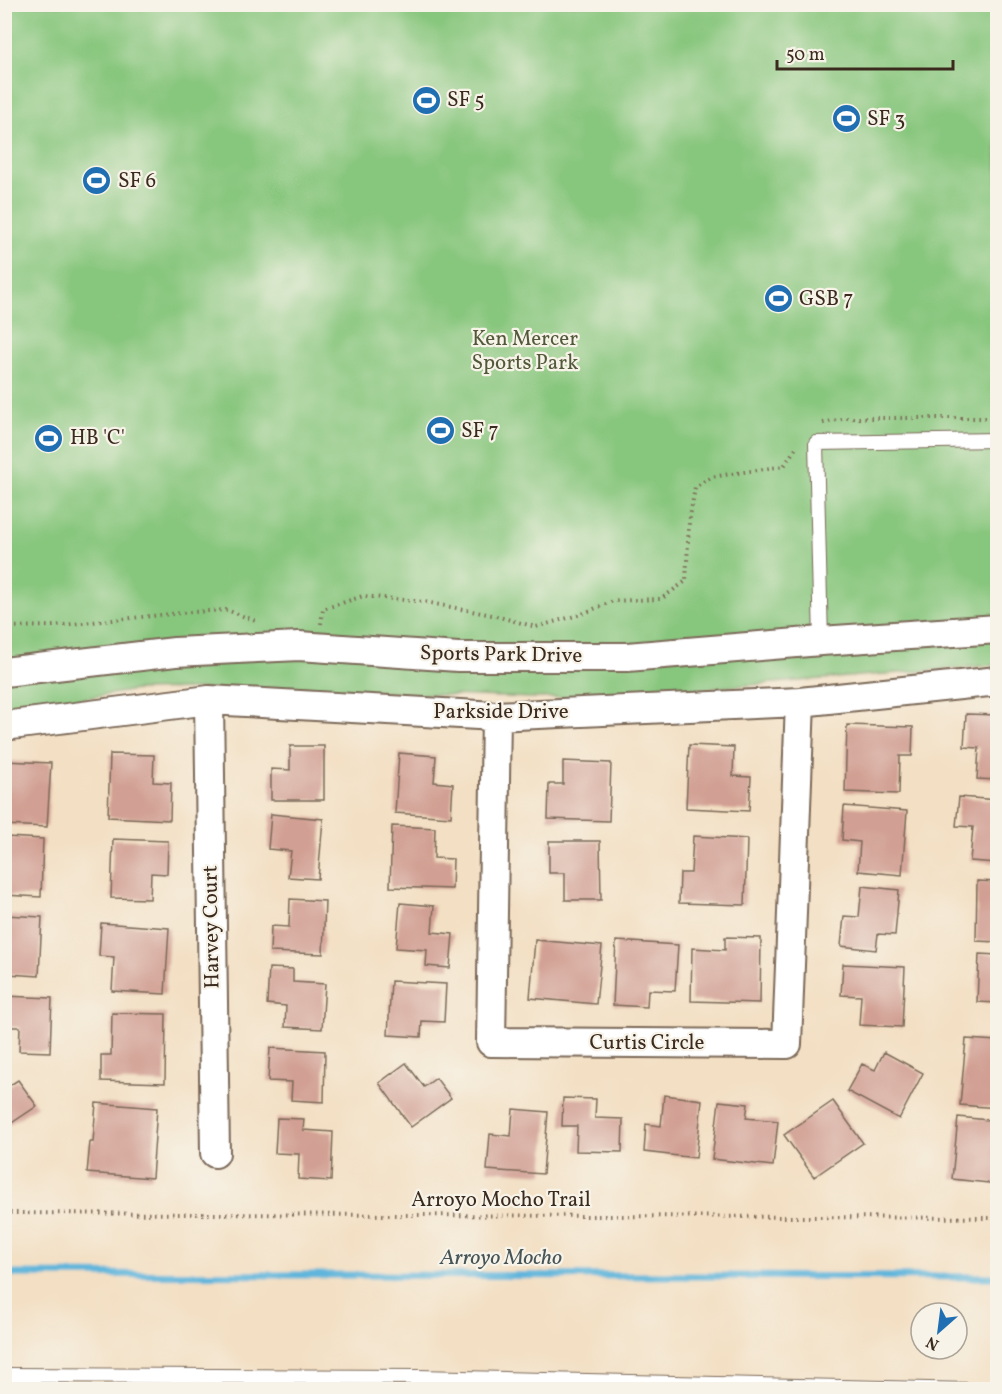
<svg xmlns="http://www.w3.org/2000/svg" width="1002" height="1394" font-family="Vollkorn,serif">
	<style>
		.green { fill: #87c67d; stroke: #61784e; stroke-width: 1.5 }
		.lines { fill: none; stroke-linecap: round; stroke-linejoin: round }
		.stream { stroke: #5fb5db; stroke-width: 7 }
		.building { fill: #d19f93 }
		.lane-casing { stroke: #7b6958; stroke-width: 16 }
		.street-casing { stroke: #7b6958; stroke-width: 32 }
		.path { stroke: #7b6958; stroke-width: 4; stroke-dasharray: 1.5 4.5; stroke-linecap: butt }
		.lane { stroke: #fff; stroke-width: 14 }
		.street { stroke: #fff; stroke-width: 28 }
		.labels { text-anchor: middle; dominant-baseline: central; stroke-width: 4.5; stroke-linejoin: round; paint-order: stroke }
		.poi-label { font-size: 21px; fill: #3b2a1e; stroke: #f7f3e8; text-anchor: start }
		.park-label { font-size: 21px; fill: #52593a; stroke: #f7f3e8 }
		.street-label { font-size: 21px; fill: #3b2a1e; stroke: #f7f3e8 }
		.water-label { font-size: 22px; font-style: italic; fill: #465457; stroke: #f7f3e8 }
	</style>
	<rect width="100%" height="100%" fill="#f7f3e8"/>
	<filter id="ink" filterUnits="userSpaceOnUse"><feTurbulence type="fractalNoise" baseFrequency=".0167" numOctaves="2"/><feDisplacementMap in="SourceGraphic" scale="12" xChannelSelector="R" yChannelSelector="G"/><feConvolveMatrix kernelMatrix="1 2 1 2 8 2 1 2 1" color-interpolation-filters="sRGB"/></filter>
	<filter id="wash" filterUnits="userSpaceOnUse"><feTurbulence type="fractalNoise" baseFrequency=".008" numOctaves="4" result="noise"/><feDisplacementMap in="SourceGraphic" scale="24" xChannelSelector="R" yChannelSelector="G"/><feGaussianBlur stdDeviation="1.35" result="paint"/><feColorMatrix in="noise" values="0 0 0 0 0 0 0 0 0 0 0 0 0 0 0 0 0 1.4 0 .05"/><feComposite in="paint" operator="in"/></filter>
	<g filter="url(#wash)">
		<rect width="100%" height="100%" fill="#f3dfc3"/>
		<path class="green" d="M4,5H997V665L600,697L535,698L416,694L311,687L136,690L5,711Z"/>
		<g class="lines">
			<path class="stream" d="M4,1274L998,1277"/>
		</g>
		<g id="blocks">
			<path class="building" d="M966,714L998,715V780L977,779L979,748L964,747Z
				M847,725L913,727L912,756H900L899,794L845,792Z
				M689,745L734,747L733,776L751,777L749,811L686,808Z
				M290,746H324V800H271V769L290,770Z
				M399,753L436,756L434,782L453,784L451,817L395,813Z
				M110,754L154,755L153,782L171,783L170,820L108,817Z
				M4,761L51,763L47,827L4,825Z
				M563,761L611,763L609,821L548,819L549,784H563Z
				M959,797L998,800V863L970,861L973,827L956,826Z
				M844,806L907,811L902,875L858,871L860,842L842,840Z
				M271,814L323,819L318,879L288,877L291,851L268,849Z
				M392,826L435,828L434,858L453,859L452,889L390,887Z
				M693,836L747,839L745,905L679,903L680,873H691Z
				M6,837L43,839L41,897L4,895Z
				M113,839L168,841L167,874L151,873L150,899L111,898Z
				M549,841H600L601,900H565V873H549Z
				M977,881L998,882V942L976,941Z
				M862,886L899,890L895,935L878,934L876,950L841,946L844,916L859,917Z
				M290,899L325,901L323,954L270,952L271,926L289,927Z
				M400,903L434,906L432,932L453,934L450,968L426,966L427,950L396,948Z
				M4,915L42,917L39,976L8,974L9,950H4Z
				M101,923L169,928L165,994L112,991L114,957L99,956Z
				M725,937L761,938L760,1003L691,1001L692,948L725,950Z
				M535,940L602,946L596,1004L530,998Z
				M616,941L678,945L675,991L648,990L647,1007L613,1005Z
				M979,954L998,955V1003L977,1002Z
				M843,964L905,967L902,1027L859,1025L861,996L841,995Z
				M269,968L293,969V982L325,984L322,1029L285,1027L286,1006L267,1004Z
				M391,981L446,984L444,1022L422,1021L421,1037L388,1035Z
				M4,996L52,998L50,1052L19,1051L20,1027H4Z
				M112,1013L166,1014L165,1083L101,1081V1055H111Z
				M966,1039L998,1041V1108L960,1105Z
				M270,1048L325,1051L324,1102L291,1100L292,1082L268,1081Z
				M884,1052L923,1073L899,1119L847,1091L862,1064L875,1070Z
				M406,1063L424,1087L436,1078L451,1098L411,1127L379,1083Z
				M18,1080L37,1106L4,1128V1089Z
				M664,1095L702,1100L696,1158L644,1152L646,1124L661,1126Z
				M563,1098L596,1099L595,1118L623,1119L622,1152L576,1151L577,1126H562Z
				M719,1101L748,1104L746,1118L778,1121L773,1166L712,1159Z
				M833,1101L863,1143L814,1177L784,1135Z
				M96,1103L157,1108L152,1178L87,1173L90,1142H93Z
				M513,1109L548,1112L543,1174L487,1170L490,1134L511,1136Z
				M958,1117L998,1121V1184L952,1179Z
				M277,1118L304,1119L303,1130L333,1132L331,1181L298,1179L299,1154L275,1153Z"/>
		</g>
	</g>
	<g filter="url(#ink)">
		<use href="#blocks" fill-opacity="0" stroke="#7b6958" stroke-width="1.5"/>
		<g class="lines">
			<defs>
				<path id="lane" d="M821,641L816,443L998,440
					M4,1375L418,1377L971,1390"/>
				<path id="street" d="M4,672L175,652L299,646L458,657H627L821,641L998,629
					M209,700L215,1153
					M496,716L491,1042L787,1044L800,702
					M4,726L209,700L496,716L800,702L998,681"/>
			</defs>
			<use href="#lane" class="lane-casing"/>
			<use href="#street" class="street-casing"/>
			<path class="path" d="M823,423L846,418H998
				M321,624L323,609L363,596L425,602L492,615L536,627L582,614L613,601L661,599L686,581L689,523L695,487L711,477L784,466L797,446
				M4,627L53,626L191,612L227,610L256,621
				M4,1213L998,1218"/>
			<use href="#lane" class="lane"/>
			<use href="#street" class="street"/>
		</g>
	</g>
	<defs>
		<symbol id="stadium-disc" viewBox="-11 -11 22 22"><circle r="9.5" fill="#1f6fb2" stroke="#f7f3e8"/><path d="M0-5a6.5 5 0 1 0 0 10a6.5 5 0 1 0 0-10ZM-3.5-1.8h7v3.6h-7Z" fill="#fff"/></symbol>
	</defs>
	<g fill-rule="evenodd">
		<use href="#stadium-disc" x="410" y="84" width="33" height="33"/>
		<use href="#stadium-disc" x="830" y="102" width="33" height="33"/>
		<use href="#stadium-disc" x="80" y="164" width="33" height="33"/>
		<use href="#stadium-disc" x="762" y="282" width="33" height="33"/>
		<use href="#stadium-disc" x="424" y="414" width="33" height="33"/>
		<use href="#stadium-disc" x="32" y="422" width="33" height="33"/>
	</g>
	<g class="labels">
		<g class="poi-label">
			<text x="447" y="100">SF 5</text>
			<text x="867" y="119">SF 3</text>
			<text x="118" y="181">SF 6</text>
			<text x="799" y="299">GSB 7</text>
			<text x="461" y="431">SF 7</text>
			<text x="70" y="438">HB 'C'</text>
		</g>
		<g class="park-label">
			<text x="525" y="339">Ken Mercer<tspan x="525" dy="24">Sports Park</tspan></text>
		</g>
		<g class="street-label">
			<text transform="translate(501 655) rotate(1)">Sports Park Drive</text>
			<text x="501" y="712">Parkside Drive</text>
			<text transform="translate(212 927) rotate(-91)">Harvey Court</text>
			<text x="647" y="1043">Curtis Circle</text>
			<text x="501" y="1200">Arroyo Mocho Trail</text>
		</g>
		<g class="water-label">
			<text x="501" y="1258">Arroyo Mocho</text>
		</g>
	</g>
	<rect width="1002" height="1394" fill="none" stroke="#f7f3e8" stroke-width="24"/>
	<g transform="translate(939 1331) rotate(208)"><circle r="28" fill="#f7f3e8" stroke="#aca397" stroke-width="1.5"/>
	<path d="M0-4.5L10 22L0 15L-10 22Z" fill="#1f6fb2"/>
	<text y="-9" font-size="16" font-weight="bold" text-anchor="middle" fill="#3b2a1e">N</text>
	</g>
	<path d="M777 60v9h176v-9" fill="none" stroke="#3b2a1e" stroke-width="3"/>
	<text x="786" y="60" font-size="18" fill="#3b2a1e" stroke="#f7f3e8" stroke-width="4.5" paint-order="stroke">50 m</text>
</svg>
